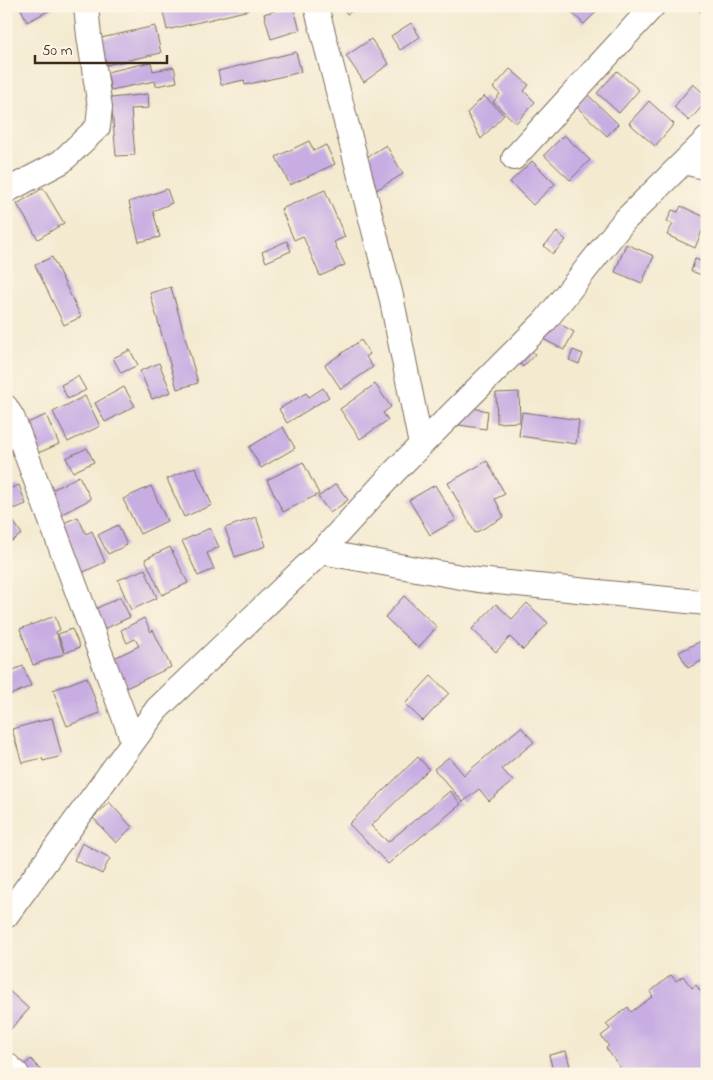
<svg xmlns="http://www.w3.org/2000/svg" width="713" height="1080" font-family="'Indie Flower',sans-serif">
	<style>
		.building { fill: #c8ade3 }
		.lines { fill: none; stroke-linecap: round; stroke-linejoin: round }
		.minor-casing { stroke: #7b6d5c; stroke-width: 26 }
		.minor { stroke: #fff; stroke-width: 24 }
	</style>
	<rect width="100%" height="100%" fill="#fcf5e5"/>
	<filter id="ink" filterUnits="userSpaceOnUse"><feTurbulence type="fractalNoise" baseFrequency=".02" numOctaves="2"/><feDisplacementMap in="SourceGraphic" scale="10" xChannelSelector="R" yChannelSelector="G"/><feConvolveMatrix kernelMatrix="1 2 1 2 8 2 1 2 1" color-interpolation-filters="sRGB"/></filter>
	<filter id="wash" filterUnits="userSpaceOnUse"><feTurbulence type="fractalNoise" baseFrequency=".0096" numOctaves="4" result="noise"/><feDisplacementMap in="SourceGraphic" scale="20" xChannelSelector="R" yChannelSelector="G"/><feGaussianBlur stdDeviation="1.12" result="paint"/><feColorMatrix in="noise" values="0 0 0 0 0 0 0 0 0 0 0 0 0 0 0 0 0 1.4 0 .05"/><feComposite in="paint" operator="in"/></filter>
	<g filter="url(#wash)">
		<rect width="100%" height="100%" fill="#f3ead0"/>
		<g id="blocks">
			<path class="building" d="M20,6H58L27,22Z
				M248,6L249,10L167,30L162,7Z
				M290,6H293L300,30L271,39L264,14Z
				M342,6H361L347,14Z
				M564,6H590L596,12L584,24Z
				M693,6H707V17Z
				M411,23L420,37L400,50L391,36Z
				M155,26L161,53L106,65L101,38Z
				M371,39L389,64L364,82L346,56Z
				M296,52L301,72L245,85L244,80L221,85L218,71Z
				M151,62L153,71L174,67L177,82L156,86L155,81L111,90L107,72Z
				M510,69L529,85L524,91L535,102L516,123L493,102L500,94L493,88Z
				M617,71L639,90L619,113L597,93Z
				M693,84L707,96V101L689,121L674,107Z
				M148,94L149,108L131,109L135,155L116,156L111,98Z
				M587,94L618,124L607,136L576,106Z
				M484,96L504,115L481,139L467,113Z
				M649,101L674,124L655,146L629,123Z
				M564,135L590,160L570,180L544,155Z
				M309,141L314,151L326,145L335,164L290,185L276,157Z
				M386,145L403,174L376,190L359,162Z
				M532,161L555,184L533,205L510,182Z
				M43,188L64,223L38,239L17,204Z
				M167,189L172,203L153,211L160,237L139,242L129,202Z
				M325,190L345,237L334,242L345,265L320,276L303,236L294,240L281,209Z
				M681,206L707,218V233L702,231L695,248L667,235L673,224L667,221L672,210L678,212Z
				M557,232L566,240L553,254L544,246Z
				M287,241L291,251L266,262L262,252Z
				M626,244L654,256L642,283L615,272Z
				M52,257L81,317L64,325L35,265Z
				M695,259L707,263V277L691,271Z
				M171,287L198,383L177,389L150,293Z
				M553,320L574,332L564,350L543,339Z
				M361,340L370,354L366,357L373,367L341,389L325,365Z
				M527,347L535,354L523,367L515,359Z
				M130,350L138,365L121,373L113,358Z
				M573,350L583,354L579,364L569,360Z
				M159,363L171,392L152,399L140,371Z
				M78,376L86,390L68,399L61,385Z
				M375,384L391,407L383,413L388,420L360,439L340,409Z
				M124,387L135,406L105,422L95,403Z
				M323,388L329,397L287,423L279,409L306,393L309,397Z
				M519,392L520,422L497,423L496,393Z
				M85,396L100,426L68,442L53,412Z
				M462,406L488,411L486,429L459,425Z
				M522,412L579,420L576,444L519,436Z
				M46,415L59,444L31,456L18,427Z
				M283,427L295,448L261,468L249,447Z
				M87,448L94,462L73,472L66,458Z
				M487,461L505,494L495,499L504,517L475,533L448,483Z
				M303,462L319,494L283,512L267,480Z
				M195,467L212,505L184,517L167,479Z
				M79,476L91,499L60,515L48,492Z
				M336,484L348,500L330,513L318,497Z
				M19,485L26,504L14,509L6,490Z
				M435,485L456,520L430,535L409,500Z
				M151,486L167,521L140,534L123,499Z
				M78,517L86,534L92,531L105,562L77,575L56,526Z
				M256,517L266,546L235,557L225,528Z
				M11,518L22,534L6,545V521Z
				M118,525L127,545L108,554L98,535Z
				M210,528L219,547L207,553L214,569L198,576L182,541Z
				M170,547L188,583L162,595L145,559Z
				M145,569L157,598L131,610L118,580Z
				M404,596L437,627L418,648L385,617Z
				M120,597L130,617L98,632L89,612Z
				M527,603L548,623L523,650L510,637L496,652L472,629L496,604L512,619Z
				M55,616L60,630L56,632L64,654L33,665L20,629Z
				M144,618L151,632L153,630L171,667L126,688L112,659L139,646L135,639L127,643L121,630Z
				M72,629L80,647L65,653L58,634Z
				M707,638V658L688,668L679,652Z
				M23,666L31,686L6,697V673Z
				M431,676L449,693L423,721L405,704Z
				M87,677L100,713L67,726L53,690Z
				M52,718L62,756L43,761L42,758L22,763L12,729Z
				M521,727L534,742L502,769L513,781L489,801L479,789L463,802L434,769L449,757L464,775Z
				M418,757L429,769L371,826L388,842L450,791L461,804L388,864L349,824Z
				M109,802L132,827L116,843L93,818Z
				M82,843L110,858L102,874L74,860Z
				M671,975L676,981L683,976L692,988L696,985L707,1000V1074H625L606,1048L609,1046L601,1036L610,1029L606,1024L628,1007L631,1012L653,996L650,992Z
				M6,988L29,1009L9,1031L6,1029Z
				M566,1051L572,1074H554L549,1055Z
				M31,1059L44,1074H22L19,1070Z"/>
		</g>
	</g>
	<g filter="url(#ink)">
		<use href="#blocks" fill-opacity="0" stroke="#7b6d5c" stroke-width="1"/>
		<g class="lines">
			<defs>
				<path id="minor" d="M316,6L391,296L421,445
					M514,158L653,6
					M684,162L707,168
					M6,191L61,162L98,127L100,107L89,36L86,6
					M6,407L13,419L133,741
					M321,552L478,580L707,603
					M6,916L157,709L321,552L395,471L545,321L624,221L707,139
					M6,1064L17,1074"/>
			</defs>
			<use href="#minor" class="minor-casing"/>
			<use href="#minor" class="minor"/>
		</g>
	</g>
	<rect width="713" height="1080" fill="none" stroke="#fcf5e5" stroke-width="25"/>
	<path d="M35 55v8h132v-8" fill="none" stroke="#3b2a1e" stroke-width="2.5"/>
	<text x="42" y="55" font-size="15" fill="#3b2a1e" stroke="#fcf5e5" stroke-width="4" paint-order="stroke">50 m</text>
</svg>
